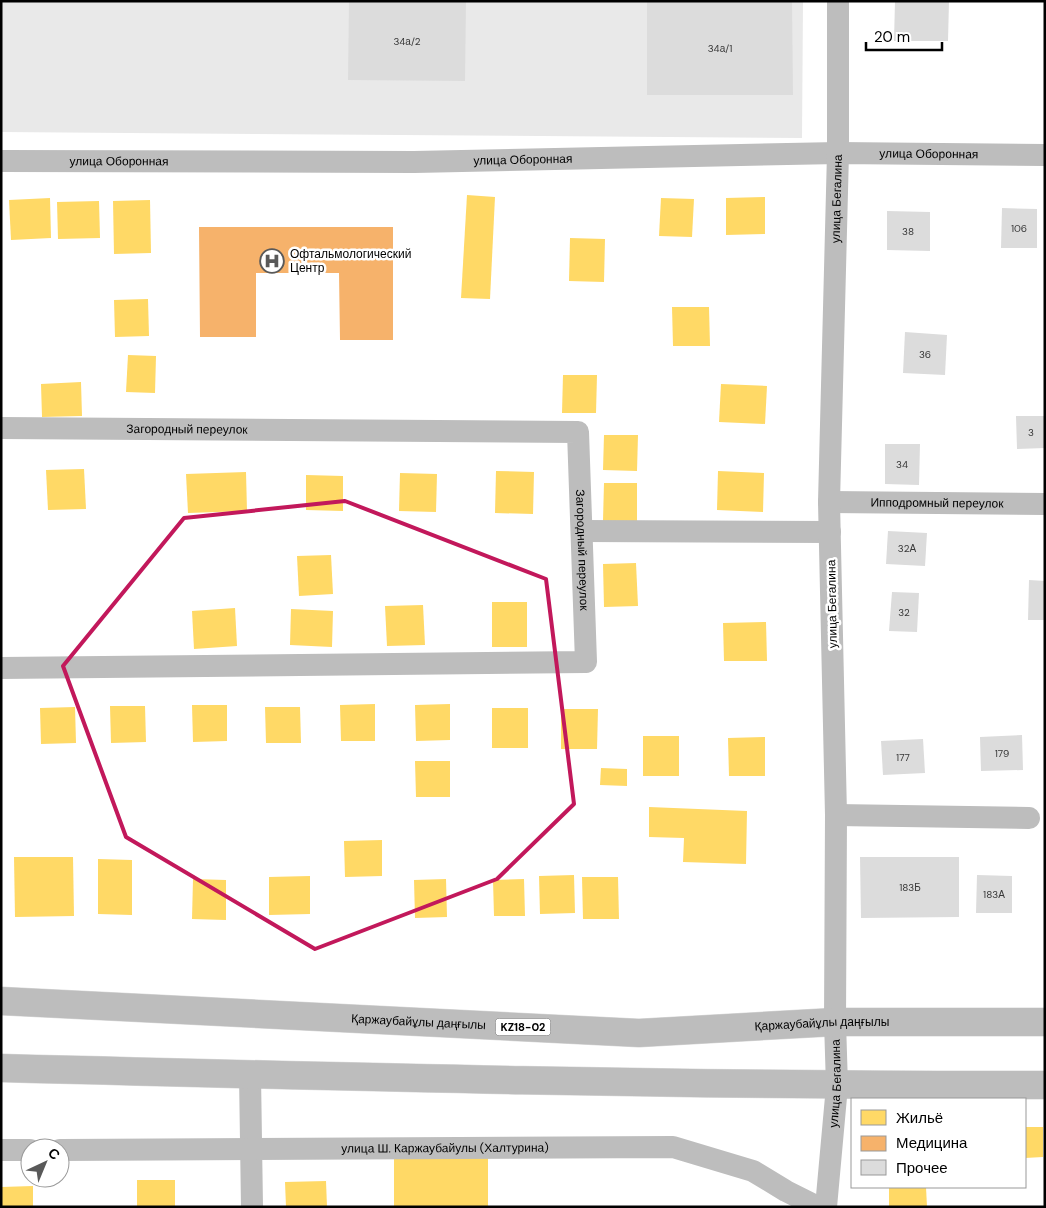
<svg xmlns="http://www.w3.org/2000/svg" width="1046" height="1208" font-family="'DM Sans',sans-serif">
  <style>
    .green { fill: #e9e9e9 }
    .homes { fill: #ffd966 }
    .health { fill: #f6b26b }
    .building { fill: #dcdcdc }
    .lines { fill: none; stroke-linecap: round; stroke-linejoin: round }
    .highway-casing { stroke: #dbdbdb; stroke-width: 29 }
    .street { stroke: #bdbdbd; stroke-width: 22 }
    .highway { stroke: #bdbdbd; stroke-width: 28 }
    .marked { fill: none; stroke: #c2185b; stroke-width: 4; stroke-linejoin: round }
    .labels { text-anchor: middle; stroke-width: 5; stroke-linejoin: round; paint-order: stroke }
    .number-label { font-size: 10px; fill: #373737 }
    .shield { fill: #fff; stroke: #4c4c4c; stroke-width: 1 }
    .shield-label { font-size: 11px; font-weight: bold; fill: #000 }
    .street-label { font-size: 12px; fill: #000; stroke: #fff }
    .poi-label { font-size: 12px; fill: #000; stroke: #fff; text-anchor: start }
  </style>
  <rect width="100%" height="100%" fill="#fff"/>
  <path class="green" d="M1,1H803L802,138L1,132Z"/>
  <g class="homes">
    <path d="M467,195L495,197L490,299L461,298Z"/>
    <path d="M765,197V234L726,235V198Z"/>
    <path d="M50,198L51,238L11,240L9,200Z"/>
    <path d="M661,198L694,199L692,237L659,236Z"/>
    <path d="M150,200L151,253L114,254L113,201Z"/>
    <path d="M99,201L100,238L58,239L57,202Z"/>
    <path d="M570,238L605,239L604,282L569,281Z"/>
    <path d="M148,299L149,336L115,337L114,300Z"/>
    <path d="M672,307H709L710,346H673Z"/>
    <path d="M128,355L156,356L155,393L126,392Z"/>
    <path d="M563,375H597L596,413H562Z"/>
    <path d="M81,382L82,416L42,417L41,384Z"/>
    <path d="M721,384L767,386L765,424L719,422Z"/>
    <path d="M604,435H638L637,471L603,470Z"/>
    <path d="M84,469L86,509L48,510L46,470Z"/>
    <path d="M496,471L534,472L533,514L495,513Z"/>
    <path d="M718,471L764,473L763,512L717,510Z"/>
    <path d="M246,472L247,511L188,513L186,474Z"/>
    <path d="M400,473L437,474L436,512L399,511Z"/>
    <path d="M306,475L343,476V511L306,510Z"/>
    <path d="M604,483H637V521H603Z"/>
    <path d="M331,555L333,594L299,596L297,556Z"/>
    <path d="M636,563L638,606L604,607L603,564Z"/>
    <rect x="492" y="602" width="35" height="45"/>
    <path d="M423,605L425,645L387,646L385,606Z"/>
    <path d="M235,608L237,646L194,649L192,611Z"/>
    <path d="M291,609L333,611L332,647L290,645Z"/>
    <path d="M766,622L767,661H724L723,623Z"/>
    <path d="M375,704V741H341L340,705Z"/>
    <path d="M450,704V740L416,741L415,705Z"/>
    <path d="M192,705H227V741L193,742Z"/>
    <path d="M110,706H145L146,742L111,743Z"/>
    <path d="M75,707L76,743L41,744L40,708Z"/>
    <path d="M265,707H300L301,743H266Z"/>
    <rect x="492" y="708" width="36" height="40"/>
    <path d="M561,709H598L597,749H561Z"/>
    <rect x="643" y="736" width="36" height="40"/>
    <path d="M765,737V776H729L728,738Z"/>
    <path d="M415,761H450V797H416Z"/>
    <path d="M601,768L627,769V786L600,785Z"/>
    <path d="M649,807L747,811L746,864L683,862L684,838L649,837Z"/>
    <path d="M382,840V876L345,877L344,841Z"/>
    <path d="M14,857H73L74,916L15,917Z"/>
    <path d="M98,859L132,860V915L98,914Z"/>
    <path d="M574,875L575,913L540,914L539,876Z"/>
    <path d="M310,876V914L269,915V877Z"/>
    <path d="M582,877H618L619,919H583Z"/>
    <path d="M193,879L226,880V920L192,919Z"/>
    <path d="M446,879L447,917L415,918L414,880Z"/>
    <path d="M524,879L525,916H494L493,880Z"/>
    <path d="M1025,1127H1043V1157L1025,1158Z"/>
    <rect x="394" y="1158" width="94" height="49"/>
    <rect x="137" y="1180" width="38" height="27"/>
    <path d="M326,1181L327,1207H286L285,1182Z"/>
    <path d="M33,1186V1207H1V1187Z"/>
    <path d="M889,1187H926L927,1207H889Z"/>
  </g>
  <path class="health" d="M199,227H393V340H340L339,273H256V337H200Z"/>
  <g class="building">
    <path d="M349,1H466L465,81L348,80Z"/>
    <path d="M647,1H792L793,95H647Z"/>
    <path d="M895,1H949L948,41H894Z"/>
    <path d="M1002,208L1037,209V248H1001Z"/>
    <path d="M887,211L930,212V251L887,250Z"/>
    <path d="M905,332L947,335L945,375L903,373Z"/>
    <path d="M1016,416H1045V448L1017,449Z"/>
    <path d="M885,444H920L919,485L885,484Z"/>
    <path d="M888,531L927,533L925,566L886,564Z"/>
    <path d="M1029,580L1045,581V620H1028Z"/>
    <path d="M892,592L919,593L917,632L889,631Z"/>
    <path d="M1022,735L1023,770L981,771L980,737Z"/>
    <path d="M923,739L925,773L883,775L881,741Z"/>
    <path d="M860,857H959V917L861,918Z"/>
    <path d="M977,875L1012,876V913H976Z"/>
  </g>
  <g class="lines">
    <g class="highway-casing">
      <g id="highway">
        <path id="s6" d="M1,1001L639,1033L835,1022H1045"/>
        <path d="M1,1068C349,1077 697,1086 1045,1085"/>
      </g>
    </g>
    <g class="street">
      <path id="s1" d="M1,161L414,162L838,153L1045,155"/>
      <path id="s2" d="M1,428L578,432L586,662L1,668"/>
      <path id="s3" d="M829,502L1045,504"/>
      <path d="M582,531L830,532"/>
      <path d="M836,815L1029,818"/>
      <path d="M250,1075L252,1207"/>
      <path d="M1,1150H30"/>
      <path id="s4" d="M60,1150L673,1147L753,1171L786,1191L818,1207"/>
      <path id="s5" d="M826,1207L837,1086L835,1022L836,815L829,502L838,153V1"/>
    </g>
    <use href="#highway" class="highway"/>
  </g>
  <path class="marked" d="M345,501L546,579L574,804L497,879L315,949L126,837L63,666L184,518Z"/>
  <defs>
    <g id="hospital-ring" transform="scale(1.25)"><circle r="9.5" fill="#fff" stroke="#595959" stroke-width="1.5"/><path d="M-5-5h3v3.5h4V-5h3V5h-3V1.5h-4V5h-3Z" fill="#595959"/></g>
  </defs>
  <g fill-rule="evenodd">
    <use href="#hospital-ring" x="272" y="261"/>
  </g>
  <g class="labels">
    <g class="number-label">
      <text x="407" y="45">34а/2</text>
      <text x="720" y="52">34а/1</text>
      <text x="1019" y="232">106</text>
      <text x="908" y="235">38</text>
      <text x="925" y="358">36</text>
      <text x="1031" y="436">3</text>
      <text x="902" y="468">34</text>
      <text x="907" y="552">32А</text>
      <text x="904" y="616">32</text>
      <text x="1002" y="757">179</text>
      <text x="903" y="761">177</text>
      <text x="910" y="891">183Б</text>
      <text x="994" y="898">183А</text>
    </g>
    <rect class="shield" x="495.5" y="1018.5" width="55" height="17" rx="4"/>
    <g class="shield-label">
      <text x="523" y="1031">KZ18-02</text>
    </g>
    <g class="street-label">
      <text dy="4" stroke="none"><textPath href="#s1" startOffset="928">улица Оборонная</textPath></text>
      <text dy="4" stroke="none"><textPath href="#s1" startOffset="522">улица Оборонная</textPath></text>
      <text dy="4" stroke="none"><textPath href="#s1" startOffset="118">улица Оборонная</textPath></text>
      <text dy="4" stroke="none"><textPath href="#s5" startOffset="1009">улица Бегалина</textPath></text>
      <text dy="4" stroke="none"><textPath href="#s2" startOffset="186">Загородный переулок</textPath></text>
      <text dy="4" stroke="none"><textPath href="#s3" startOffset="108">Ипподромный переулок</textPath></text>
      <text dy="4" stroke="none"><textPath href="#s2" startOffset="695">Загородный переулок</textPath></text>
      <text transform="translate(832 604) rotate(-91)" y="4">улица Бегалина</text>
      <text dy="4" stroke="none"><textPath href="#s6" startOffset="418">Қаржаубайұлы даңғылы</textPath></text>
      <text dy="4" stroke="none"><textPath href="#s6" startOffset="822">Қаржаубайұлы даңғылы</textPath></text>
      <text dy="4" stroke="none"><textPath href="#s5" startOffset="124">улица Бегалина</textPath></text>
      <text dy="4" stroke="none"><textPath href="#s4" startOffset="385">улица Ш. Каржаубайулы (Халтурина)</textPath></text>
    </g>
    <g class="poi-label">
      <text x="290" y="258">Офтальмологический<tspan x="290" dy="14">Центр</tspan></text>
    </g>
  </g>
  <rect width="1046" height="1208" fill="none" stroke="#000000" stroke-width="5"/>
  <rect x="851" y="1098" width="175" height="90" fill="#ffffff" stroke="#999999"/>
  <rect x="861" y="1110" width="25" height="15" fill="#ffd966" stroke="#999999"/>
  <text x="896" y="1123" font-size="15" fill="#000000">Жильё</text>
  <rect x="861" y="1136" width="25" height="15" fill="#f6b26b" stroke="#999999"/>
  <text x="896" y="1148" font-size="15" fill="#000000">Медицина</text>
  <rect x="861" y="1160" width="25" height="15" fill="#dcdcdc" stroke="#999999"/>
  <text x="896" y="1173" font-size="15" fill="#000000">Прочее</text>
  <g transform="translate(45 1163) rotate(44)"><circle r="24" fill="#ffffff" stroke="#999999"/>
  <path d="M0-4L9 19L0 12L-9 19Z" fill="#595959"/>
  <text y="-8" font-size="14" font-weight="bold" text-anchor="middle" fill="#000000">С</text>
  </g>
  <path d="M866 42v8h76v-8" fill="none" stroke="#000000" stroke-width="2.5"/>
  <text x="874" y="42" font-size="15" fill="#000000" stroke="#ffffff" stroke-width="4" paint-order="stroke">20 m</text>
</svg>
